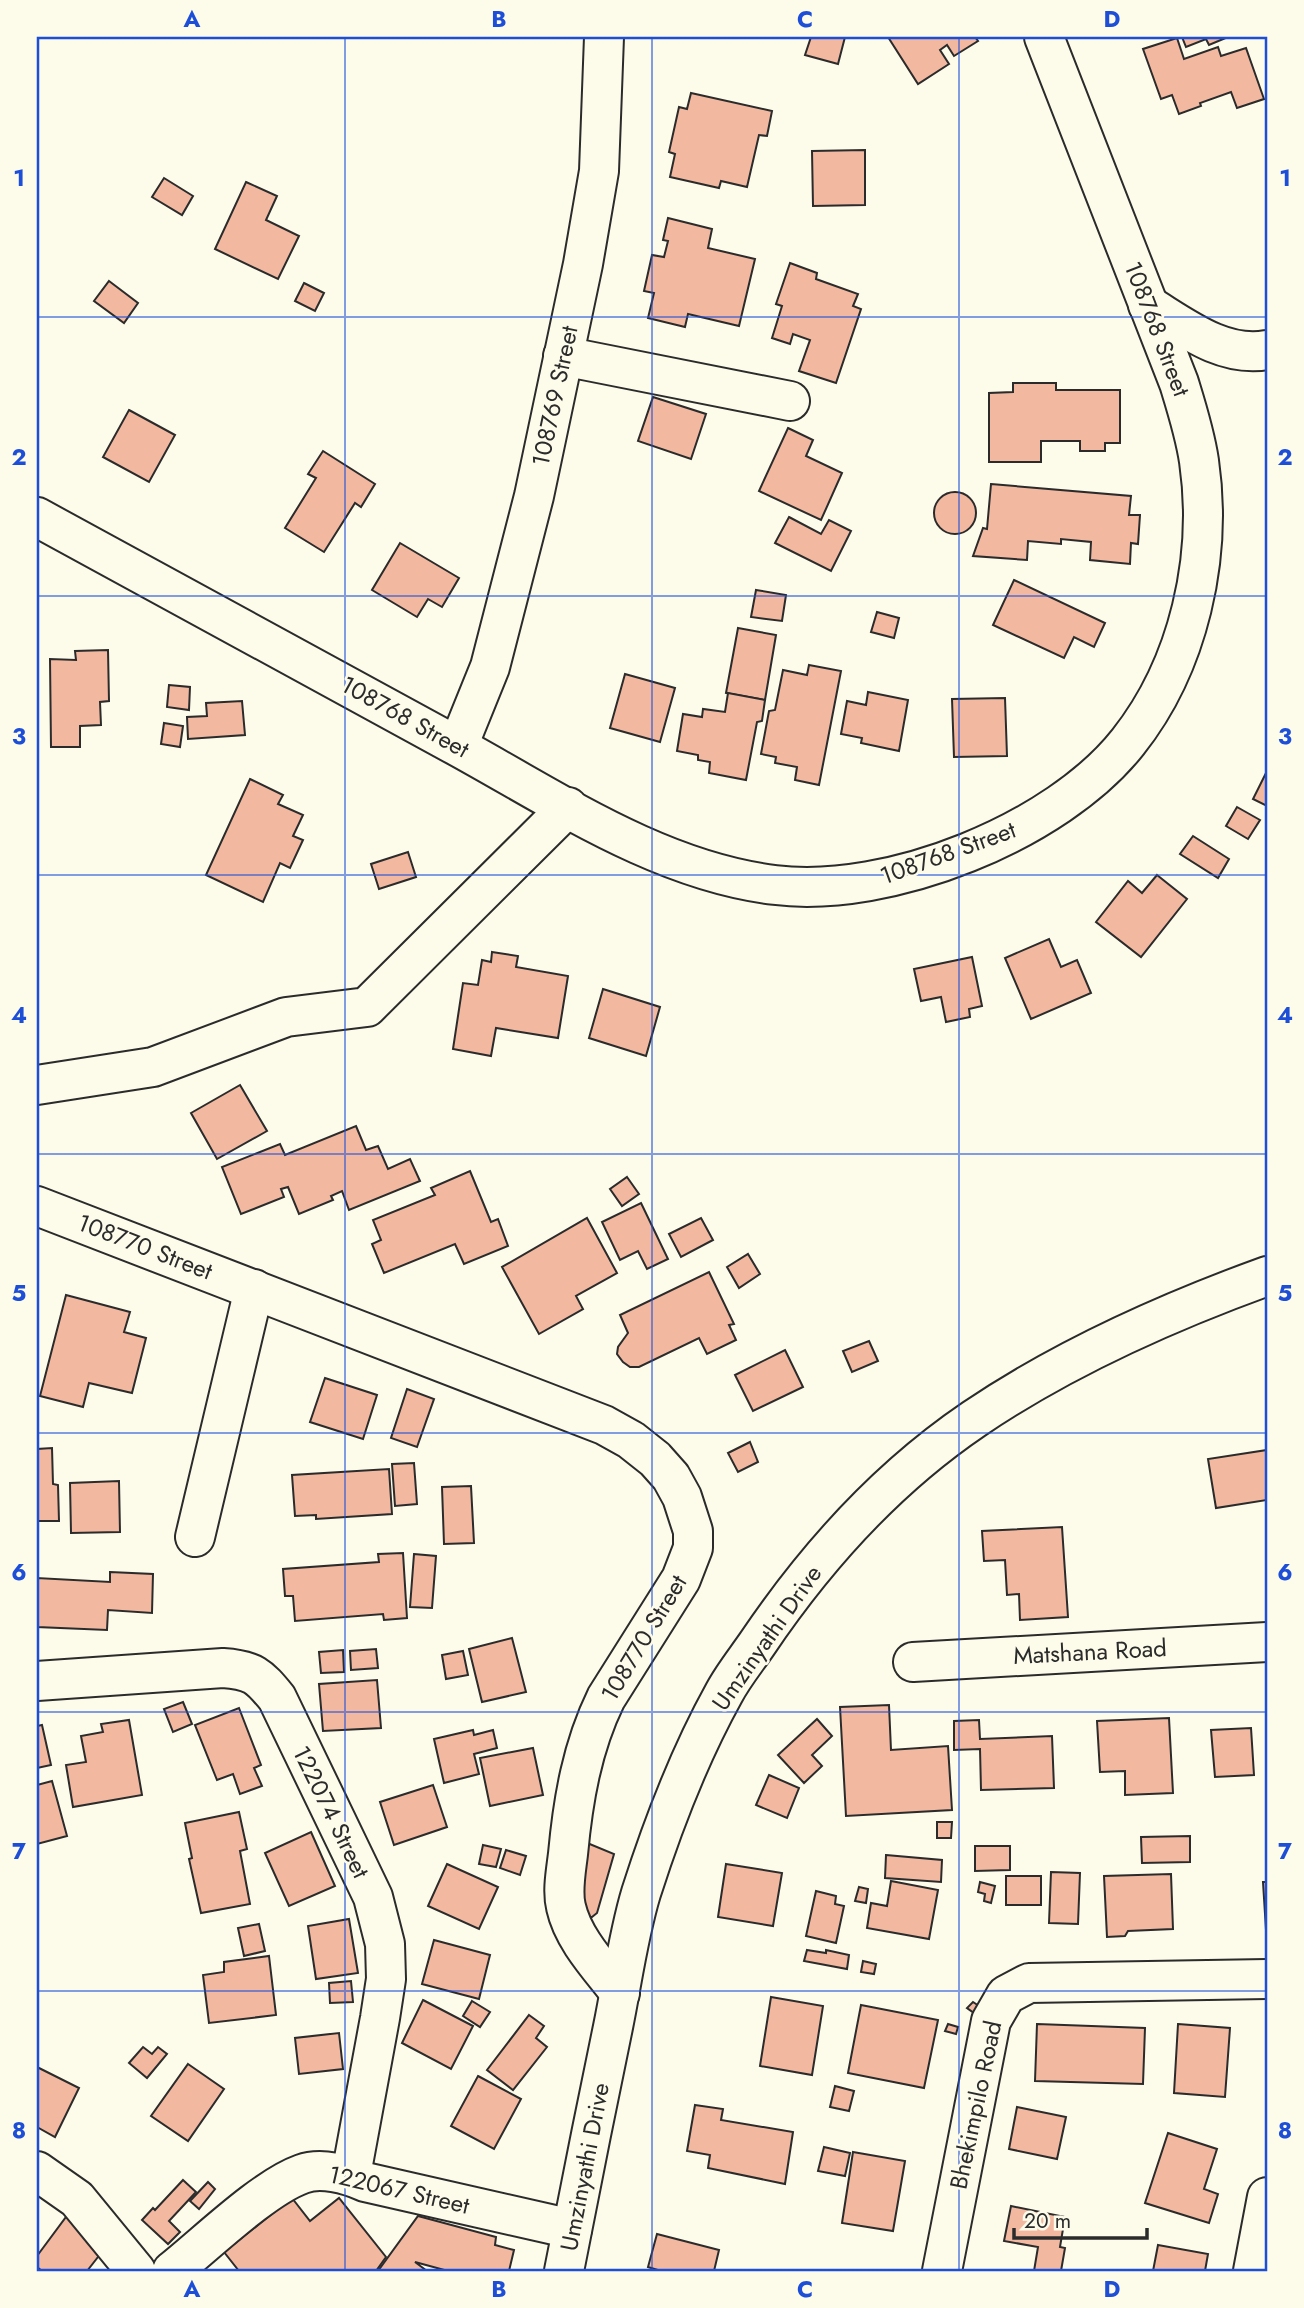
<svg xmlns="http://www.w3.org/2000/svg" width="1304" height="2308" font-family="Jost,sans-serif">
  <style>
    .building { fill: #f2b8a0; stroke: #2b2b2b; stroke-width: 2 }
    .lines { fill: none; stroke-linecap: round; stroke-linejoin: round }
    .minor-casing { stroke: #2b2b2b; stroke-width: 42 }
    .minor { stroke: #fdfbea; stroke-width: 38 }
    .grid { fill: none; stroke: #1d4ed8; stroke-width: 2; stroke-opacity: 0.55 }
    .labels { text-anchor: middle; stroke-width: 5; stroke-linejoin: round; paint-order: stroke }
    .street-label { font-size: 24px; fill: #2b2b2b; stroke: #fdfbea }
    .neatline { fill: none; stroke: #1d4ed8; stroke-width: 2.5 }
    .grid-label { font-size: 23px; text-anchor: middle; font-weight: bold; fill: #1d4ed8 }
  </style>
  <rect width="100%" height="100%" fill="#fdfbea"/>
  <g class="building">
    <path d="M811,37H845L838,64L805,55Z"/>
    <path d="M888,37H975L978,41L954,56L947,45L940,50L949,64L918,84Z"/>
    <path d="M1182,37H1228L1209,45L1206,39L1186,47Z"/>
    <path d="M1177,38L1184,59L1218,47L1221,56L1246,48L1264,99L1237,108L1231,92L1200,103L1201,106L1179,114L1172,95L1161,99L1143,49Z"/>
    <path d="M691,93L772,111L767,136L759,135L747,187L721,181L719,188L670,177L675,154L669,152L679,107L687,109Z"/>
    <path d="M865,150V205L813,206L812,151Z"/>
    <path d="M164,178L193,196L182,215L152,197Z"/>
    <path d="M246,182L277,196L266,220L299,236L278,279L215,249Z"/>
    <path d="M668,218L712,229L708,248L755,259L739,326L688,314L685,327L648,318L654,293L644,291L652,255L664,257L668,241L663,240Z"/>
    <path d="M790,263L817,273L816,279L858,294L853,306L861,309L836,383L799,371L810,340L793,334L790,344L772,338L782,306L776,304Z"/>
    <path d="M109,281L138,303L124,323L94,301Z"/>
    <path d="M304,283L324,293L315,311L295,301Z"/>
    <path d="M1013,383H1056V390H1120V443H1105V451H1080V441H1041V462H989V393L1013,392Z"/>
    <path d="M653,397L706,414L691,459L638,441Z"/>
    <path d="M129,410L175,435L149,482L103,457Z"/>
    <path d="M788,428L813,440L806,456L842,473L821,520L759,491Z"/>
    <path d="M323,451L375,484L361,507L355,503L324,552L285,528L316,478L308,474Z"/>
    <path d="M991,484L1131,496L1129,515H1140L1138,544L1131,543L1130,564L1090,560L1091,542L1061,539V544L1028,541L1027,560L973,556L983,528L987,529Z"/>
    <circle cx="955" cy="513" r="21"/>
    <path d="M789,517L821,534L829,520L851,531L831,571L775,543Z"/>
    <path d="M400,543L459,578L442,607L428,599L417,617L372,590Z"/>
    <path d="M1014,580L1105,623L1094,647L1074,637L1064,658L993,625Z"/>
    <path d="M756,590L786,595L782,621L751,617Z"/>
    <path d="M877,612L899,618L894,638L871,632Z"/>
    <path d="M738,628L776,635L765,700L726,693Z"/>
    <path d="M108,650L109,701L100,702L101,725L80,726V747H51L50,659L76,660L75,651Z"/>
    <path d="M809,665L841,671L819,785L795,780L797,767L775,763L776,757L761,754L769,711L775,710L783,670L807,675Z"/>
    <path d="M625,674L675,688L660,742L610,728Z"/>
    <path d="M169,685L190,687L189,710L167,707Z"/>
    <path d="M868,692L908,700L899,751L861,743L862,738L841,734L847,701L866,705Z"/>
    <path d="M728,693L765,700L762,721L757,722L746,780L709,773L710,762L698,760V755L677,751L683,714L702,717L703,709L725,712Z"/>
    <path d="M1005,698L1007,756L954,757L952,699Z"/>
    <path d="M242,701L245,735L188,739L187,717L207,716L206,703Z"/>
    <path d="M164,723L183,726L180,747L161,744Z"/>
    <path d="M1267,771V806L1253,799Z"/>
    <path d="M250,779L283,795L278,804L303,815L293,836L303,840L290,868L280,863L263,902L206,875Z"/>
    <path d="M1237,807L1260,820L1248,839L1226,826Z"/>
    <path d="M1193,836L1229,859L1218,878L1180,854Z"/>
    <path d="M408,852L416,877L379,889L371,864Z"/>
    <path d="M1157,875L1187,899L1141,957L1096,922L1128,881L1142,893Z"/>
    <path d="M1049,939L1061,967L1077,960L1091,993L1031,1019L1005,958Z"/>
    <path d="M492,952L518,956L516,967L568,976L558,1038L496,1028L491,1056L453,1049L463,983L478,985L482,960L491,962Z"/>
    <path d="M972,957L982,1006L969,1009L970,1017L946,1022L941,997L921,1001L914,969Z"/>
    <path d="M603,989L660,1007L646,1056L589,1038Z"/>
    <path d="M240,1085L267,1131L217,1159L191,1113Z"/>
    <path d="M356,1126L366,1150L378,1146L388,1169L410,1159L420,1181L349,1210L342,1191L331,1196L333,1200L299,1214L288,1187L281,1189L284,1197L241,1214L222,1167L280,1144L285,1155Z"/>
    <path d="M470,1171L491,1222L498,1219L508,1246L464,1264L455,1244L384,1273L372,1244L381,1240L373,1220L435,1195L431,1188Z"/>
    <path d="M627,1177L639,1194L622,1206L610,1189Z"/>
    <path d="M641,1203L668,1259L647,1269L638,1251L620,1260L602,1222Z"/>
    <path d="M587,1218L617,1273L576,1296L583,1309L539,1334L502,1267Z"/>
    <path d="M701,1218L713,1240L681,1257L669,1234Z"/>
    <path d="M748,1254L760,1274L739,1288L727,1267Z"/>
    <path d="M709,1272L734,1324L729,1325L736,1340L707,1354L699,1338L639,1367H630L623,1362L617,1354L618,1347L628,1333L620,1315Z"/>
    <path d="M66,1295L130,1312L124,1332L146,1338L132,1393L89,1383L83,1407L40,1396Z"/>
    <path d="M869,1341L878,1361L852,1372L843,1351Z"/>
    <path d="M785,1350L803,1387L753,1411L735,1375Z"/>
    <path d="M325,1378L377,1395L363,1439L310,1422Z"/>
    <path d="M407,1389L434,1399L417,1447L391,1438Z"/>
    <path d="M750,1442L758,1462L738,1472L728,1453Z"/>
    <path d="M52,1448L53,1484L58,1485L59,1521H37V1449Z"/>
    <path d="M1267,1450V1500L1216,1508L1208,1459Z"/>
    <path d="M414,1463L417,1504L395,1506L392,1464Z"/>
    <path d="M389,1469L392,1514L316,1519V1515L295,1516L292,1475Z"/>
    <path d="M119,1481L120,1532L71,1533L70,1483Z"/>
    <path d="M471,1486L474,1543L444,1544L442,1487Z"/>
    <path d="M1062,1527L1068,1617L1020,1620L1019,1594L1007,1595L1005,1560L984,1561L982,1531Z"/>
    <path d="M403,1553L407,1618L384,1620L383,1614L295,1621L293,1596H285L283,1569L379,1562L378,1554Z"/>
    <path d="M414,1554L436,1556L432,1608L410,1607Z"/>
    <path d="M110,1572L153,1574L152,1613L108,1610L107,1630L37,1627V1578L110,1582Z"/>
    <path d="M512,1638L526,1692L482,1702L469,1649Z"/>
    <path d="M376,1649L378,1668L351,1670L350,1651Z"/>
    <path d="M343,1650L344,1672L321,1673L319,1652Z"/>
    <path d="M463,1651L468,1675L446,1679L442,1655Z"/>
    <path d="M377,1680L381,1728L323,1731L319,1684Z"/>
    <path d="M183,1702L192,1724L173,1732L164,1709Z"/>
    <path d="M889,1705L891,1750L948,1746L952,1810L846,1816L840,1707Z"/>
    <path d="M239,1708L261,1765L254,1768L262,1786L240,1794L233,1774L217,1780L195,1725Z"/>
    <path d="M1169,1718L1173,1793L1125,1795V1771L1100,1772L1097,1721Z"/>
    <path d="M817,1719L832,1736L812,1755L822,1766L804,1783L778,1755Z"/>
    <path d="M129,1720L142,1795L73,1807L66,1765L86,1762L81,1736L103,1732L101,1724Z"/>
    <path d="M979,1720L980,1739L1052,1736L1054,1788L981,1790L980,1749L954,1750V1721Z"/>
    <path d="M42,1725L51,1765L37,1768V1726Z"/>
    <path d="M1251,1728L1254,1775L1215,1777L1211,1730Z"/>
    <path d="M473,1730L474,1735L493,1730L497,1748L474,1754L479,1774L444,1783L434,1739Z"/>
    <path d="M533,1748L543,1795L490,1806L480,1758Z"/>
    <path d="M769,1775L799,1788L787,1818L756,1805Z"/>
    <path d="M52,1781L67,1836L37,1844V1785Z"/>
    <path d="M433,1785L447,1827L394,1845L380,1802Z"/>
    <path d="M239,1812L247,1849L240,1851L250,1904L201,1913L189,1859L192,1858L185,1823Z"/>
    <path d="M937,1822H952L951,1838H937Z"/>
    <path d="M311,1832L335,1886L289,1906L265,1853Z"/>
    <path d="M1190,1836V1862L1142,1863L1141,1837Z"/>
    <path d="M580,1840L614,1854L597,1913L592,1917H587L578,1872Z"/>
    <path d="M483,1845L501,1849L496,1867L479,1864Z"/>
    <path d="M975,1846H1010V1870L975,1871Z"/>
    <path d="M506,1850L526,1856L520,1875L500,1868Z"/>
    <path d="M886,1855L942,1860L941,1882L885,1878Z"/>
    <path d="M447,1864L498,1887L479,1929L428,1906Z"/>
    <path d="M726,1864L782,1873L773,1926L718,1917Z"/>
    <path d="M1051,1872L1080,1873L1078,1924L1049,1923Z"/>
    <path d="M1171,1874L1173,1929L1128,1931L1125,1936L1107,1937L1104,1876Z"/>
    <rect x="1006" y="1876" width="35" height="29"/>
    <path d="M891,1881L938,1890L929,1939L867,1928L871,1903L887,1906Z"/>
    <path d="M980,1882L995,1886L991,1903L984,1901L985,1894L978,1892Z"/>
    <path d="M1263,1882H1267V1930H1266Z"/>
    <path d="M859,1887L868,1889L866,1903L855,1901Z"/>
    <path d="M816,1891L836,1896L835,1904L844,1906L836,1943L806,1936Z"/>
    <path d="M349,1919L358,1973L316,1979L308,1926Z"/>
    <path d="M259,1924L265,1951L244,1956L238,1928Z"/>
    <path d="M434,1940L490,1955L479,1999L422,1984Z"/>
    <path d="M807,1950L826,1953V1950L849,1955L847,1969L804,1961Z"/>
    <path d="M269,1956L276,2015L209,2023L203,1975L224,1972V1962Z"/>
    <path d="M863,1961L876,1964L874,1974L861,1972Z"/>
    <path d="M351,1981L353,2002L330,2003L329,1983Z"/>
    <path d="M771,1997L823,2006L812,2075L760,2066Z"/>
    <path d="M423,2000L473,2026L451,2069L402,2043Z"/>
    <path d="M472,2001L490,2012L480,2027L463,2016Z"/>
    <path d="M973,2002L979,2006L974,2013L967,2008Z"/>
    <path d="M861,2005L938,2020L924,2088L848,2073Z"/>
    <path d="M529,2015L544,2026L536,2038L547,2047L513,2090L487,2070Z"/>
    <path d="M948,2024L958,2027L956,2034L945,2031Z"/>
    <path d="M1037,2024L1145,2028L1143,2084L1035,2081Z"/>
    <path d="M1178,2024L1230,2028L1225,2097L1174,2093Z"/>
    <path d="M339,2033L343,2069L299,2074L295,2038Z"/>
    <path d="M143,2047L152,2054L158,2047L167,2054L147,2078L129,2063Z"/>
    <path d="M188,2064L224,2089L188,2141L151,2116Z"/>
    <path d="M37,2067L79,2088L55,2137L37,2127Z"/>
    <path d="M478,2076L521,2099L494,2149L451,2126Z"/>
    <path d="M835,2086L854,2091L849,2111L830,2107Z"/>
    <path d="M695,2105L723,2109L721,2120L793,2132L785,2184L708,2168L710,2155L687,2151Z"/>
    <path d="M1017,2107L1066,2117L1057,2159L1009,2149Z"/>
    <path d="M1168,2133L1217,2149L1204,2189L1218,2194L1209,2223L1145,2203Z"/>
    <path d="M824,2147L850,2153L845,2176L818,2171Z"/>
    <path d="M853,2152L905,2161L893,2231L842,2223Z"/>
    <path d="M183,2180L196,2192L169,2221L180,2232L168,2244L142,2220L153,2208L155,2210Z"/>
    <path d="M208,2182L215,2189L199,2209L190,2201Z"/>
    <path d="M292,2198L310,2221L339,2198L386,2257L376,2271H239L224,2252Z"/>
    <path d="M1011,2206L1065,2217L1060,2247L1065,2248L1061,2271H1034L1038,2247L1004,2241Z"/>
    <path d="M418,2216L496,2237L495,2245L514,2250L509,2271H448L415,2262L427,2271H378Z"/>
    <path d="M66,2217L105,2248L87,2271H42L37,2267V2256Z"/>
    <path d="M657,2234L719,2250L714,2271H661L648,2267Z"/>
    <path d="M1158,2245L1208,2254L1205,2271H1153Z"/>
  </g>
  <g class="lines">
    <g class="minor-casing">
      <g id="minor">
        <path d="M1148,305C1184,327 1223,358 1267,350"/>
        <path d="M563,356L790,401"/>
        <path d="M37,517C176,593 315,668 453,744C554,799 658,871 775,885C889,899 1057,832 1128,742C1189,665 1213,557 1199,461C1195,434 1187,409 1179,383L1044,37"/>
        <path d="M458,746L490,667L534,496L583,264L599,171L604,37"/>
        <path d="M37,1085L153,1067L286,1017L367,1007L568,807"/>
        <path d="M37,1206L604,1425L631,1440L655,1459L671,1477L682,1497L693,1531V1548L681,1579L606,1698C582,1747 573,1800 568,1854C566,1871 562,1891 566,1907C573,1939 600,1967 620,1993"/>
        <path d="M195,1537L254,1289"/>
        <path d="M913,1662L1267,1642"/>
        <path d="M37,1681L223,1668C253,1670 259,1676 277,1698L373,1897L385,1944L386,1979L380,2018L351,2175"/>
        <path d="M37,2171L77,2199L136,2271"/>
        <path d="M172,2271C206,2244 263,2188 302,2174C321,2167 347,2174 365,2182L572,2229"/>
        <path d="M564,2271C580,2190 596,2108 613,2027C622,1983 628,1936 641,1893C663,1824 689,1756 724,1693C733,1676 746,1660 757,1644C815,1558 887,1478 974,1419C1064,1358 1165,1313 1267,1276"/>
        <path d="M942,2271L991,2021L1006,1995L1029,1983L1267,1979"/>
        <path d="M1253,2271L1267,2197"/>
      </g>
    </g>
    <use href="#minor" class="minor"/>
  </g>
  <path class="grid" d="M345,37V2271M652,37V2271M959,37V2271M37,317H1267M37,596H1267M37,875H1267M37,1154H1267M37,1433H1267M37,1712H1267M37,1991H1267"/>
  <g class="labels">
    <g class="street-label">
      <text transform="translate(1157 329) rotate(69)" y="8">108768 Street</text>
      <text transform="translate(555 396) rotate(-78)" y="8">108769 Street</text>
      <text transform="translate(405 717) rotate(29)" y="8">108768 Street</text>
      <text transform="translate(948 853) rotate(-20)" y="8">108768 Street</text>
      <text transform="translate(145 1247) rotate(21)" y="8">108770 Street</text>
      <text transform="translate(644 1638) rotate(-59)" y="8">108770 Street</text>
      <text transform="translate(767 1638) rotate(-55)" y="8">Umzinyathi Drive</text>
      <text transform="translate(1090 1652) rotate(-3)" y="8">Matshana Road</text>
      <text transform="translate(331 1812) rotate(64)" y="8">122074 Street</text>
      <text transform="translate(976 2105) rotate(-78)" y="8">Bhekimpilo Road</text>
      <text transform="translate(585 2167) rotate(-79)" y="8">Umzinyathi Drive</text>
      <text transform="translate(399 2190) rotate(13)" y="8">122067 Street</text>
    </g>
  </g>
  <rect width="1304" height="2308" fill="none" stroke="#fdfbea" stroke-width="77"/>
  <path d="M1014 2228v10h133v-10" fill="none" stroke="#2b2b2b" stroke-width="3.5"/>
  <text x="1024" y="2228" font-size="21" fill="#2b2b2b" stroke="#fdfbea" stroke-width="5" paint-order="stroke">20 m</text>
  <rect x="38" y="38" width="1228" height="2232" class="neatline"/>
  <g class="grid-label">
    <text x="192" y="27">A</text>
    <text x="499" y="27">B</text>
    <text x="805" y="27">C</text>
    <text x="1112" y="27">D</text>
    <text x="19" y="186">1</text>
    <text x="1285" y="186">1</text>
    <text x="19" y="465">2</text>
    <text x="1285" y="465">2</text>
    <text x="19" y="744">3</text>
    <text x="1285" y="744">3</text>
    <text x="19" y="1023">4</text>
    <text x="1285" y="1023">4</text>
    <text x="19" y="1301">5</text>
    <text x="1285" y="1301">5</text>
    <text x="19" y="1580">6</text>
    <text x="1285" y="1580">6</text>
    <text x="19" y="1859">7</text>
    <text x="1285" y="1859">7</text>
    <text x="19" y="2138">8</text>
    <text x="1285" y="2138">8</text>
    <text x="192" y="2297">A</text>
    <text x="499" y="2297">B</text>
    <text x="805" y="2297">C</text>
    <text x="1112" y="2297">D</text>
  </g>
</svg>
